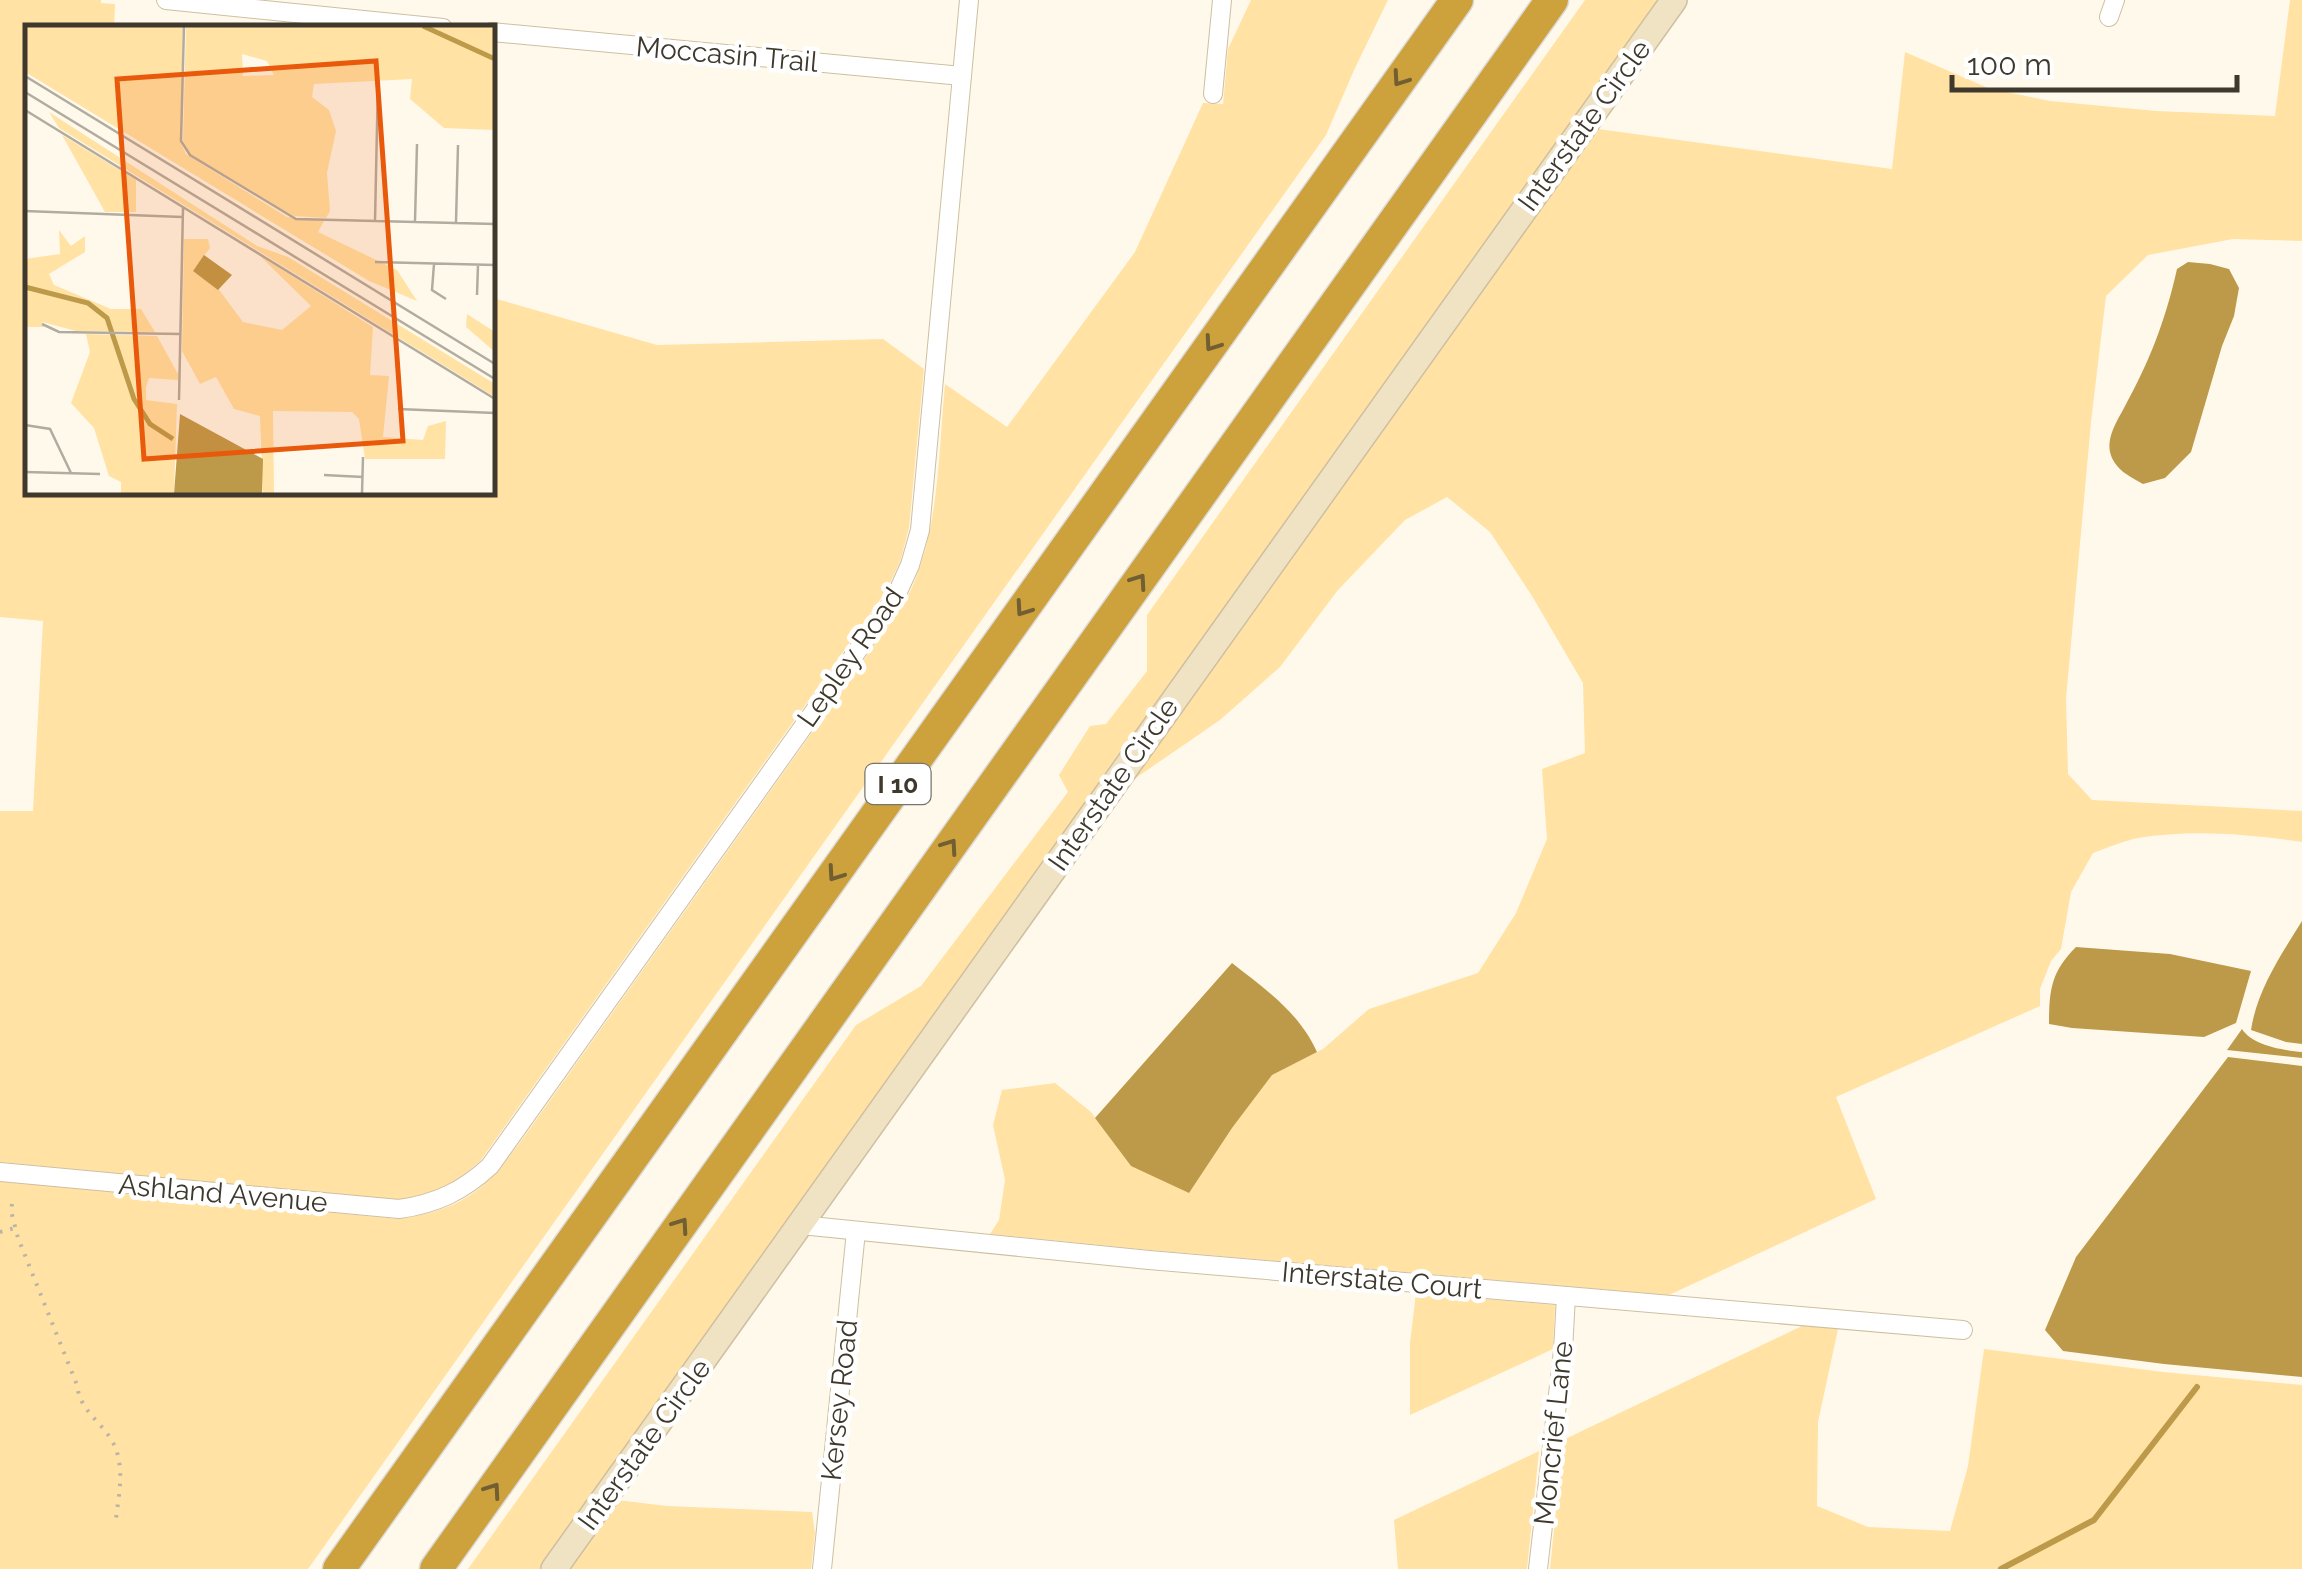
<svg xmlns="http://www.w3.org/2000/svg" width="2302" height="1569" font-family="Raleway,sans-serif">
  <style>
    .green { fill: #ffe2a4 }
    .water { fill: #bd9a4a }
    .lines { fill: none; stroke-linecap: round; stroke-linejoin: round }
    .stream { stroke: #bd9a4a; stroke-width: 6 }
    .street-casing { stroke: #cebfa0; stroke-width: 20 }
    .secondary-casing { stroke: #cebfa0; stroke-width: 28 }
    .highway-casing { stroke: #dcdbd9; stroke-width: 35 }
    .path { stroke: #bab4a7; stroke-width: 4; stroke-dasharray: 2.5 8; stroke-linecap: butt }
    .street { stroke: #fff; stroke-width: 18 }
    .secondary { stroke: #f0e3c4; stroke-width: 25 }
    .highway { stroke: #cda23c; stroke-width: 32 }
    .oneway { stroke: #715e32 }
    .labels { text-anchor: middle; stroke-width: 9; stroke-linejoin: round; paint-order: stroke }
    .shield { fill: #fff; stroke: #79746c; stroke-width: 2.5 }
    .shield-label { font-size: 25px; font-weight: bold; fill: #3f392d }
    .street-label { font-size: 28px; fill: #3f392d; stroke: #fff }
    .inset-river { fill: none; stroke: #bd9a4a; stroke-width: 5 }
    .inset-road { fill: none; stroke: #b2aca0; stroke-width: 2.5 }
    .view { fill: #e8590c; fill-opacity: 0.15; stroke: #e8590c; stroke-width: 5 }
    .inset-edge { fill: none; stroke: #3f392d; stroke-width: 5 }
  </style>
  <rect width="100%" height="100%" fill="#fff9ec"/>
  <g class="green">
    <path d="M0,0H101V3L115,4L114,27L28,28V492H492L493,298L657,345L883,339L924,369L909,528L900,562L885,593L481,1160C457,1183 432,1195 399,1200L0,1162V811H33L43,621L0,617Z"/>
    <path d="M1251,0H1388L1355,68L1326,135L308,1569H0V1181L398,1219C470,1209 490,1184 531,1127L905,602C940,535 938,457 945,384L1007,427L1135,252L1203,103L1223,104L1228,49Z"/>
    <path d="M1585,0H1661L795,1215H791L790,1222L541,1569H468L856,1025L921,986L1068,792L1059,775L1090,726L1106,724L1147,671V615Z"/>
    <path d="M1687,0L1598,129L1892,169L1905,52L1988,88L2050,101L2156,111L2275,116L2290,0H2302V241L2233,239L2148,255L2106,296L2091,422L2066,699L2068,774L2092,800L2302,811V842C2248,834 2192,829 2138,838C2123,841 2107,848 2093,853L2071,892L2061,949L2051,961L2040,989V1006L1836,1097L1876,1199L1669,1295L1150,1250L990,1234L999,1220L1005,1180L993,1125L1002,1090L1055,1083L1091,1112L1131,1166L1232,1128L1272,1074L1323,1049L1369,1009L1478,973L1516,913L1547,839L1542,769L1585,753L1583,683L1532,596L1490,532L1447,497L1405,520L1338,590L1280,667L1220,720L1127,784Z"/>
    <path d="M1416,1293L1555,1305L1553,1349L1410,1415V1343Z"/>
    <path d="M1802,1326L1838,1329L1818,1422L1817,1506L1868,1527L1950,1531L1968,1466L1984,1349L2163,1372L2302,1385V1569H1550L1563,1440Z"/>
    <path d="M1539,1451L1527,1569H1398L1394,1520Z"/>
    <path d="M617,1500L667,1506L812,1512L815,1533L811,1569H567Z"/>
  </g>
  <g class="water">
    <path d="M2188,262L2210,264L2229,269L2239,288L2234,316L2222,346L2191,452L2165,478L2143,484C2129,476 2114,469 2110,452C2107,436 2117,421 2124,408C2150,360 2165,322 2177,269Z"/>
    <path d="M2302,921V1044L2286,1042L2251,1030C2257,990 2281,955 2302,921Z"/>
    <path d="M2076,947L2170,954L2251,971L2236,1023L2204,1037L2072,1028L2049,1024C2049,990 2051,972 2076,947Z"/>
    <path d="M1232,963C1265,989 1299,1012 1317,1052L1272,1075L1232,1128L1189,1193L1131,1166L1095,1118Z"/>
    <path d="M2242,1029C2253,1046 2283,1050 2302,1052V1058L2227,1050Z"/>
    <path d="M2228,1057L2302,1066V1377L2164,1364L2063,1351L2045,1330L2076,1257Z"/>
  </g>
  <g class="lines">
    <path class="stream" d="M2001,1569L2094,1520L2197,1387"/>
    <g class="street-casing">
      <g id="street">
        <path d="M166,0L443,28"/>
        <path d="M2109,17L2115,0"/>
        <path d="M492,32L962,76"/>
        <path d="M1213,94L1222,0"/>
        <path d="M0,1172L399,1209C436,1204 463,1191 490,1166L895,598L910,565L920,530L969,0"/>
        <path d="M801,1225L1149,1260L1963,1330"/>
        <path d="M822,1569L856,1231"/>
        <path d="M1538,1569L1563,1351L1566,1296"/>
      </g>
    </g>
    <g class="secondary-casing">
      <path id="secondary" d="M554,1569L1674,0"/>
    </g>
    <g class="highway-casing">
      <g id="highway">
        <path d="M339,1569L1457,0"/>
        <path d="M436,1569L1552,0"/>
      </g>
    </g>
    <g class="path">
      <path d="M12,1204L11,1211L18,1238L77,1385C80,1410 98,1419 111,1439C126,1464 119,1492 116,1519"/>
      <path d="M0,1232L15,1228"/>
    </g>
    <use href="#street" class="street"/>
    <use href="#secondary" class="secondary"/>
    <use href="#highway" class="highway"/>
  </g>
  <defs><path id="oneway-chevron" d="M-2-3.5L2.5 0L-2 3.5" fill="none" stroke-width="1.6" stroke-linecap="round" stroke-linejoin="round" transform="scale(2.5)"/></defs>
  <g class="oneway">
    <use href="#oneway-chevron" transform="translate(1400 79) rotate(125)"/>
    <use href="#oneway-chevron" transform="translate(1212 344) rotate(125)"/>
    <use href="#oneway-chevron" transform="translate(1139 581) rotate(-55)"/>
    <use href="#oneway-chevron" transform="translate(1023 609) rotate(125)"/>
    <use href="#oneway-chevron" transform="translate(950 846) rotate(-55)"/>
    <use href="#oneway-chevron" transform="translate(835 874) rotate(125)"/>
    <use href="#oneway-chevron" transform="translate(681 1225) rotate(-55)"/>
    <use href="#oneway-chevron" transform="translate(493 1490) rotate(-55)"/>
  </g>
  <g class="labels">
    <rect class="shield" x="865.5" y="764" width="65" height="40" rx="8"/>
    <g class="shield-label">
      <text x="898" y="793">I 10</text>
    </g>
    <g class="street-label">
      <text transform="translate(727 54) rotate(5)" y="10">Moccasin Trail</text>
      <text transform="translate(1584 125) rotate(-54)" y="10">Interstate Circle</text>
      <text transform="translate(850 657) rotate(-55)" y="10">Lepley Road</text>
      <text transform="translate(1113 784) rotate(-55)" y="10">Interstate Circle</text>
      <text transform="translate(223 1193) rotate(5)" y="10">Ashland Avenue</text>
      <text transform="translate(1382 1280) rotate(5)" y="10">Interstate Court</text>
      <text transform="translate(839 1400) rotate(-84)" y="10">Kersey Road</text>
      <text transform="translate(1553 1433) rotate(-84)" y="10">Moncrief Lane</text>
      <text transform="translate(644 1444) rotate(-54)" y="10">Interstate Circle</text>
    </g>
  </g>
  <g transform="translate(25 25)">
    <rect width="470" height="470" fill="#fff9ec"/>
    <path d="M0,1H158L155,116L161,129L262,192L299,196L293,207L372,245L392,276L344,256L0,47ZM161,1H470V105L419,103L385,74L387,54L289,59L287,72L304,85L311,106L302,148L305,186L301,193L269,191L165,129L158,116ZM217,29L242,36L249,50L218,51ZM24,87L232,221L263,232L470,359V372L34,103ZM37,110L111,155V187H80ZM34,205L46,221L60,211V227L24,249L29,260L86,284H116L130,307L51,306L17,297L20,302H0V234L35,229ZM159,214H183L185,223L168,246L189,258L218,297L257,305L286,281L235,231L348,302L345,350L364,351L358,412L398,415L403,401L421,396L420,434H340L334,394L327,387L248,386L249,469H238L235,391L209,384L191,352L175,359L157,326ZM442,289L470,307V327L441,302ZM61,309L132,311L153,349V355L124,353L121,362V375L152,379L149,469H96V457L84,451L69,403L46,378L65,327Z" fill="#ffe2a4" fill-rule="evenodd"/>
    <path d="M179,230L207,250L193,265L168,246ZM155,389L238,434L237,469H149Z" fill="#bd9a4a"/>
    <path class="inset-river" d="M398,1L470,34M0,262L63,278L82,293L109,374L125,399L148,414"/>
    <path class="inset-road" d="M159,1L156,116L165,130L271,194L470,199M0,51L470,339M0,67L470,354M0,85L470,374M0,186L157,192M350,196L353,55M390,196L392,119M431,197L433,120M350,237L470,240M409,239L407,265L421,274M452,270L453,240M17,299L34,307L155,309M154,375L158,183M373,384L470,388M0,400L25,404L46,448M0,447L75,449M299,450L338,452M337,469L338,432"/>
    <path class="view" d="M351,36L378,416L119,434L92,54Z"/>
    <rect width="470" height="470" class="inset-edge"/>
  </g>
  <path d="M1952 75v15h285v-15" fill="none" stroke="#3f392d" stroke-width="5"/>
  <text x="1967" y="75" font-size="30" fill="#3f392d" stroke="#ffffff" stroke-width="8" paint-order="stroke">100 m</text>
</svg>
